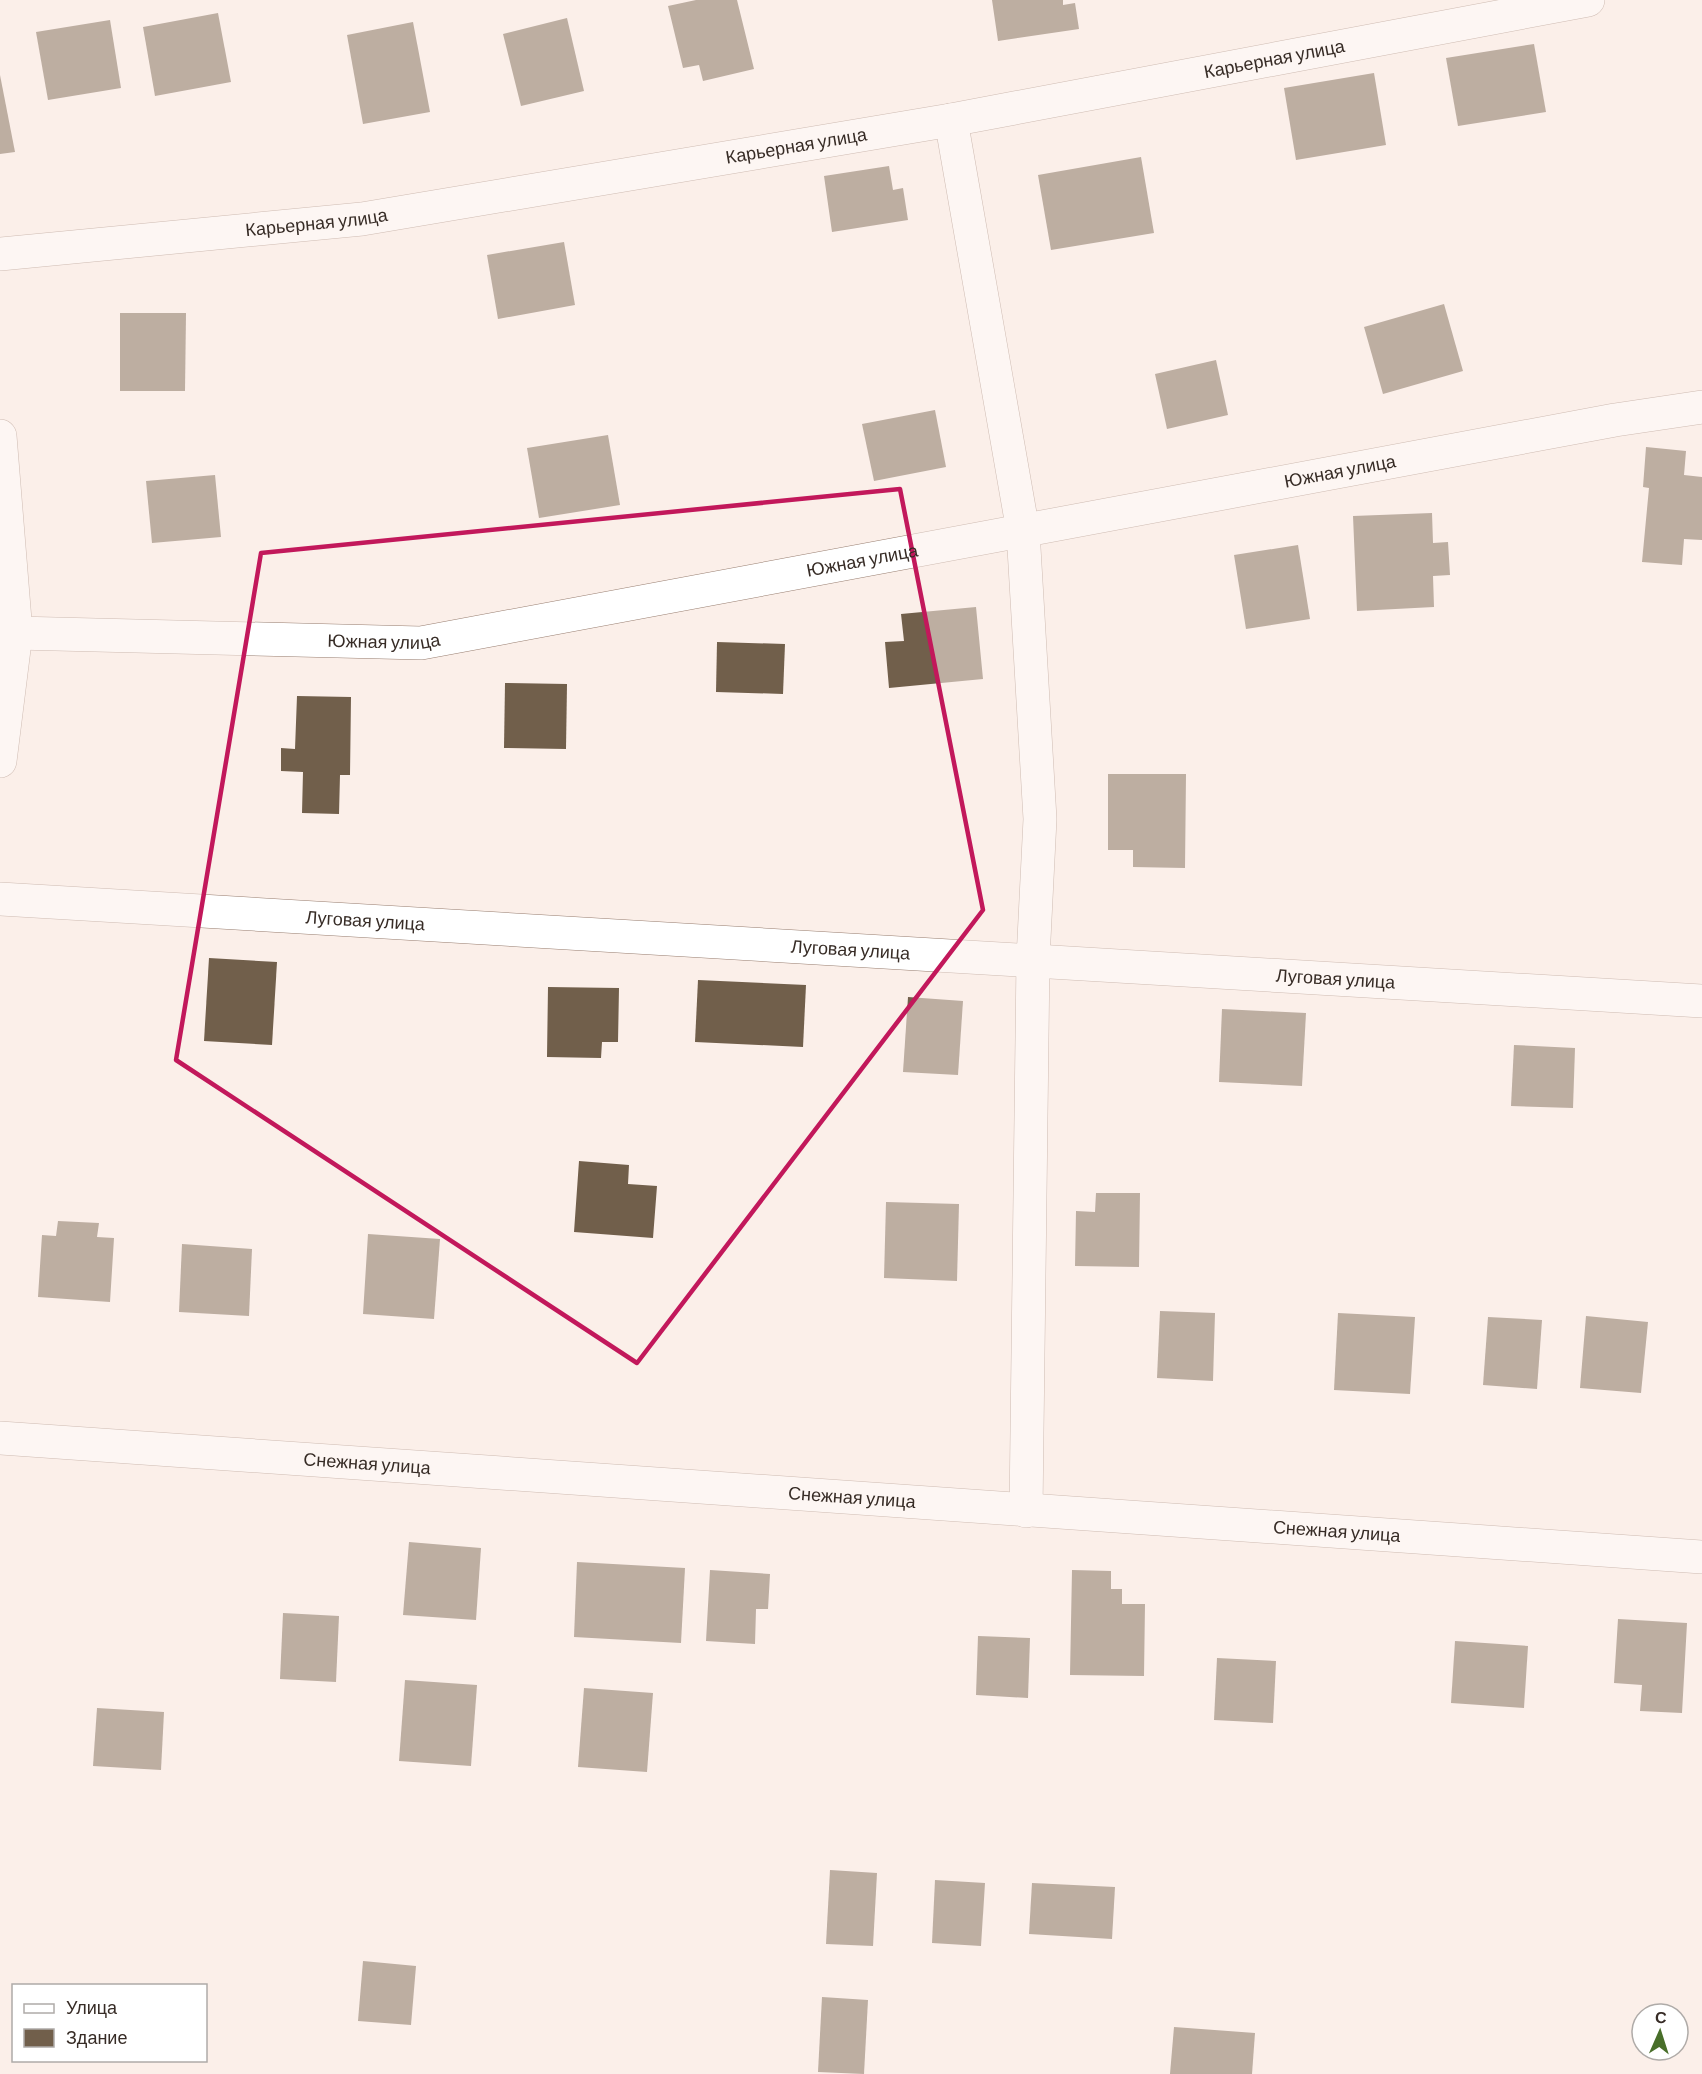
<svg xmlns="http://www.w3.org/2000/svg" width="1702" height="2074" font-family="Barlow,sans-serif">
  <style>
    .building { fill: #715f4b }
    .lines { fill: none; stroke-linecap: round; stroke-linejoin: round }
    .minor-casing { stroke: #987e70; stroke-width: 34 }
    .minor { stroke: #fff; stroke-width: 33 }
    .marked { fill: none; stroke: #c2185b; stroke-width: 4.5; stroke-linejoin: round }
    .labels { text-anchor: middle; stroke-width: 6; stroke-linejoin: round; paint-order: stroke }
    .street-label { font-size: 18px; fill: #372c26; stroke: #fff }
  </style>
  <rect width="100%" height="100%" fill="#fbefe9"/>
  <g class="building">
    <path d="M696,0H737L754,69L703,81L699,65L683,68L668,6Z"/>
    <path d="M992,0H1063V5L1075,3L1079,29L998,41Z"/>
    <path d="M218,13L231,82L155,96L143,27Z"/>
    <path d="M567,18L584,91L521,106L503,34Z"/>
    <path d="M110,20L121,88L48,100L36,32Z"/>
    <path d="M413,22L430,112L363,124L347,35Z"/>
    <path d="M1534,44L1546,112L1458,126L1446,58Z"/>
    <path d="M1374,73L1386,145L1296,160L1284,88Z"/>
    <path d="M0,75L15,152L0,154Z"/>
    <path d="M1141,157L1154,233L1051,250L1038,175Z"/>
    <path d="M889,166L893,190L903,188L908,220L832,232L824,176Z"/>
    <path d="M564,242L575,305L498,319L487,255Z"/>
    <path d="M1444,304L1463,371L1383,394L1364,327Z"/>
    <path d="M120,313H186L185,391H120Z"/>
    <path d="M1216,360L1228,415L1167,429L1155,374Z"/>
    <path d="M935,410L946,467L874,481L862,424Z"/>
    <path d="M608,435L620,505L539,518L527,448Z"/>
    <path d="M1646,447L1686,451L1684,475L1702,477V540L1684,539L1682,565L1642,562L1649,488L1643,487Z"/>
    <path d="M215,475L221,537L152,543L146,481Z"/>
    <path d="M1432,513L1433,543L1448,542L1450,575L1433,576L1434,607L1357,611L1353,516Z"/>
    <path d="M1298,545L1310,619L1246,629L1234,555Z"/>
    <path d="M976,607L983,679L889,688L885,642L904,641L901,614Z"/>
    <path d="M717,642L785,644L783,694L716,692Z"/>
    <path d="M505,683L567,684L566,749L504,748Z"/>
    <path d="M297,696L351,697L350,775H340L339,814L302,813L303,772L281,771V748L295,749Z"/>
    <path d="M1108,774H1186L1185,868L1133,867V850H1108Z"/>
    <path d="M209,958L277,962L272,1045L204,1041Z"/>
    <path d="M698,980L806,985L803,1047L695,1042Z"/>
    <path d="M548,987L619,988L618,1042H602L601,1058L547,1057Z"/>
    <path d="M908,997L963,1001L958,1075L903,1072Z"/>
    <path d="M1222,1009L1306,1013L1302,1086L1219,1082Z"/>
    <path d="M1514,1045L1575,1048L1573,1108L1511,1106Z"/>
    <path d="M579,1161L629,1165L628,1184L657,1186L653,1238L574,1232Z"/>
    <path d="M1096,1193H1140L1139,1267L1075,1266L1076,1211L1095,1212Z"/>
    <path d="M886,1202L959,1204L957,1281L884,1278Z"/>
    <path d="M58,1221L99,1223L97,1237L114,1238L110,1302L38,1297L42,1235L56,1236Z"/>
    <path d="M368,1234L440,1239L434,1319L363,1314Z"/>
    <path d="M182,1244L252,1249L249,1316L179,1312Z"/>
    <path d="M1160,1311L1215,1313L1213,1381L1157,1378Z"/>
    <path d="M1338,1313L1415,1317L1410,1394L1334,1390Z"/>
    <path d="M1586,1316L1648,1322L1641,1393L1580,1388Z"/>
    <path d="M1488,1317L1542,1320L1537,1389L1483,1385Z"/>
    <path d="M409,1542L481,1548L476,1620L403,1615Z"/>
    <path d="M577,1562L685,1568L681,1643L574,1637Z"/>
    <path d="M710,1570L770,1574L768,1609H756L755,1644L706,1641Z"/>
    <path d="M1072,1570L1111,1571V1589H1122V1604H1145L1144,1676L1070,1675Z"/>
    <path d="M283,1613L339,1616L336,1682L280,1679Z"/>
    <path d="M1618,1619L1687,1623L1682,1713L1640,1711L1642,1685L1614,1683Z"/>
    <path d="M978,1636L1030,1638L1028,1698L976,1695Z"/>
    <path d="M1455,1641L1528,1646L1524,1708L1451,1703Z"/>
    <path d="M1217,1658L1276,1661L1273,1723L1214,1720Z"/>
    <path d="M405,1680L477,1685L471,1766L399,1761Z"/>
    <path d="M584,1688L653,1693L647,1772L578,1767Z"/>
    <path d="M97,1708L164,1712L161,1770L93,1766Z"/>
    <path d="M830,1870L877,1873L873,1946L826,1944Z"/>
    <path d="M935,1880L985,1883L981,1946L932,1943Z"/>
    <path d="M1032,1883L1115,1887L1112,1939L1029,1934Z"/>
    <path d="M363,1961L416,1966L411,2025L358,2021Z"/>
    <path d="M822,1997L868,2000L864,2074L818,2072Z"/>
    <path d="M1174,2027L1255,2033L1252,2074H1170Z"/>
  </g>
  <g class="lines">
    <g class="minor-casing">
      <g id="minor">
        <path d="M951,120L1023,531L1040,819L1033,959L1026,1511"/>
        <path id="s1" d="M0,254L362,219L951,120L1588,0"/>
        <path d="M0,436L16,633L0,761"/>
        <path id="s2" d="M16,633L421,643L1615,420L1702,407"/>
        <path id="s3" d="M0,899L1702,1001"/>
        <path id="s4" d="M0,1438L1702,1557"/>
      </g>
    </g>
    <use href="#minor" class="minor"/>
  </g>
  <path d="M0 0H1702V2074H0ZM900,489L983,910L637,1363L176,1060L261,553Z" fill="#fbefe9" fill-opacity=".55" fill-rule="evenodd"/>
  <path class="marked" d="M900,489L983,910L637,1363L176,1060L261,553Z"/>
  <g class="labels">
    <g class="street-label">
      <text dy="6" stroke="none"><textPath href="#s1" startOffset="1290">Карьерная улица</textPath></text>
      <text dy="6" stroke="none"><textPath href="#s1" startOffset="804">Карьерная улица</textPath></text>
      <text dy="6" stroke="none"><textPath href="#s1" startOffset="318">Карьерная улица</textPath></text>
      <text dy="6" stroke="none"><textPath href="#s2" startOffset="1340">Южная улица</textPath></text>
      <text dy="6" stroke="none"><textPath href="#s2" startOffset="854">Южная улица</textPath></text>
      <text dy="6" stroke="none"><textPath href="#s2" startOffset="368">Южная улица</textPath></text>
      <text dy="6" stroke="none"><textPath href="#s3" startOffset="366">Луговая улица</textPath></text>
      <text dy="6" stroke="none"><textPath href="#s3" startOffset="852">Луговая улица</textPath></text>
      <text dy="6" stroke="none"><textPath href="#s3" startOffset="1338">Луговая улица</textPath></text>
      <text dy="6" stroke="none"><textPath href="#s4" startOffset="368">Снежная улица</textPath></text>
      <text dy="6" stroke="none"><textPath href="#s4" startOffset="854">Снежная улица</textPath></text>
      <text dy="6" stroke="none"><textPath href="#s4" startOffset="1340">Снежная улица</textPath></text>
    </g>
  </g>
  <rect x="12" y="1984" width="195" height="78" fill="#ffffff" stroke="#afaba8" stroke-width="1.5"/>
  <rect x="24" y="2004" width="30" height="9" fill="#ffffff" stroke="#afaba8" stroke-width="1.5"/>
  <text x="66" y="2014" font-size="18" fill="#372c26">Улица</text>
  <rect x="24" y="2029" width="30" height="18" fill="#715f4b" stroke="#afaba8" stroke-width="1.5"/>
  <text x="66" y="2044" font-size="18" fill="#372c26">Здание</text>
  <g transform="translate(1660 2032) rotate(3)"><circle r="28" fill="#ffffff" stroke="#afaba8" stroke-width="1.5"/>
  <path d="M0-4.5L10 22L0 15L-10 22Z" fill="#486e29"/>
  <text y="-9" font-size="16" font-weight="bold" text-anchor="middle" fill="#372c26">С</text>
  </g>
</svg>
